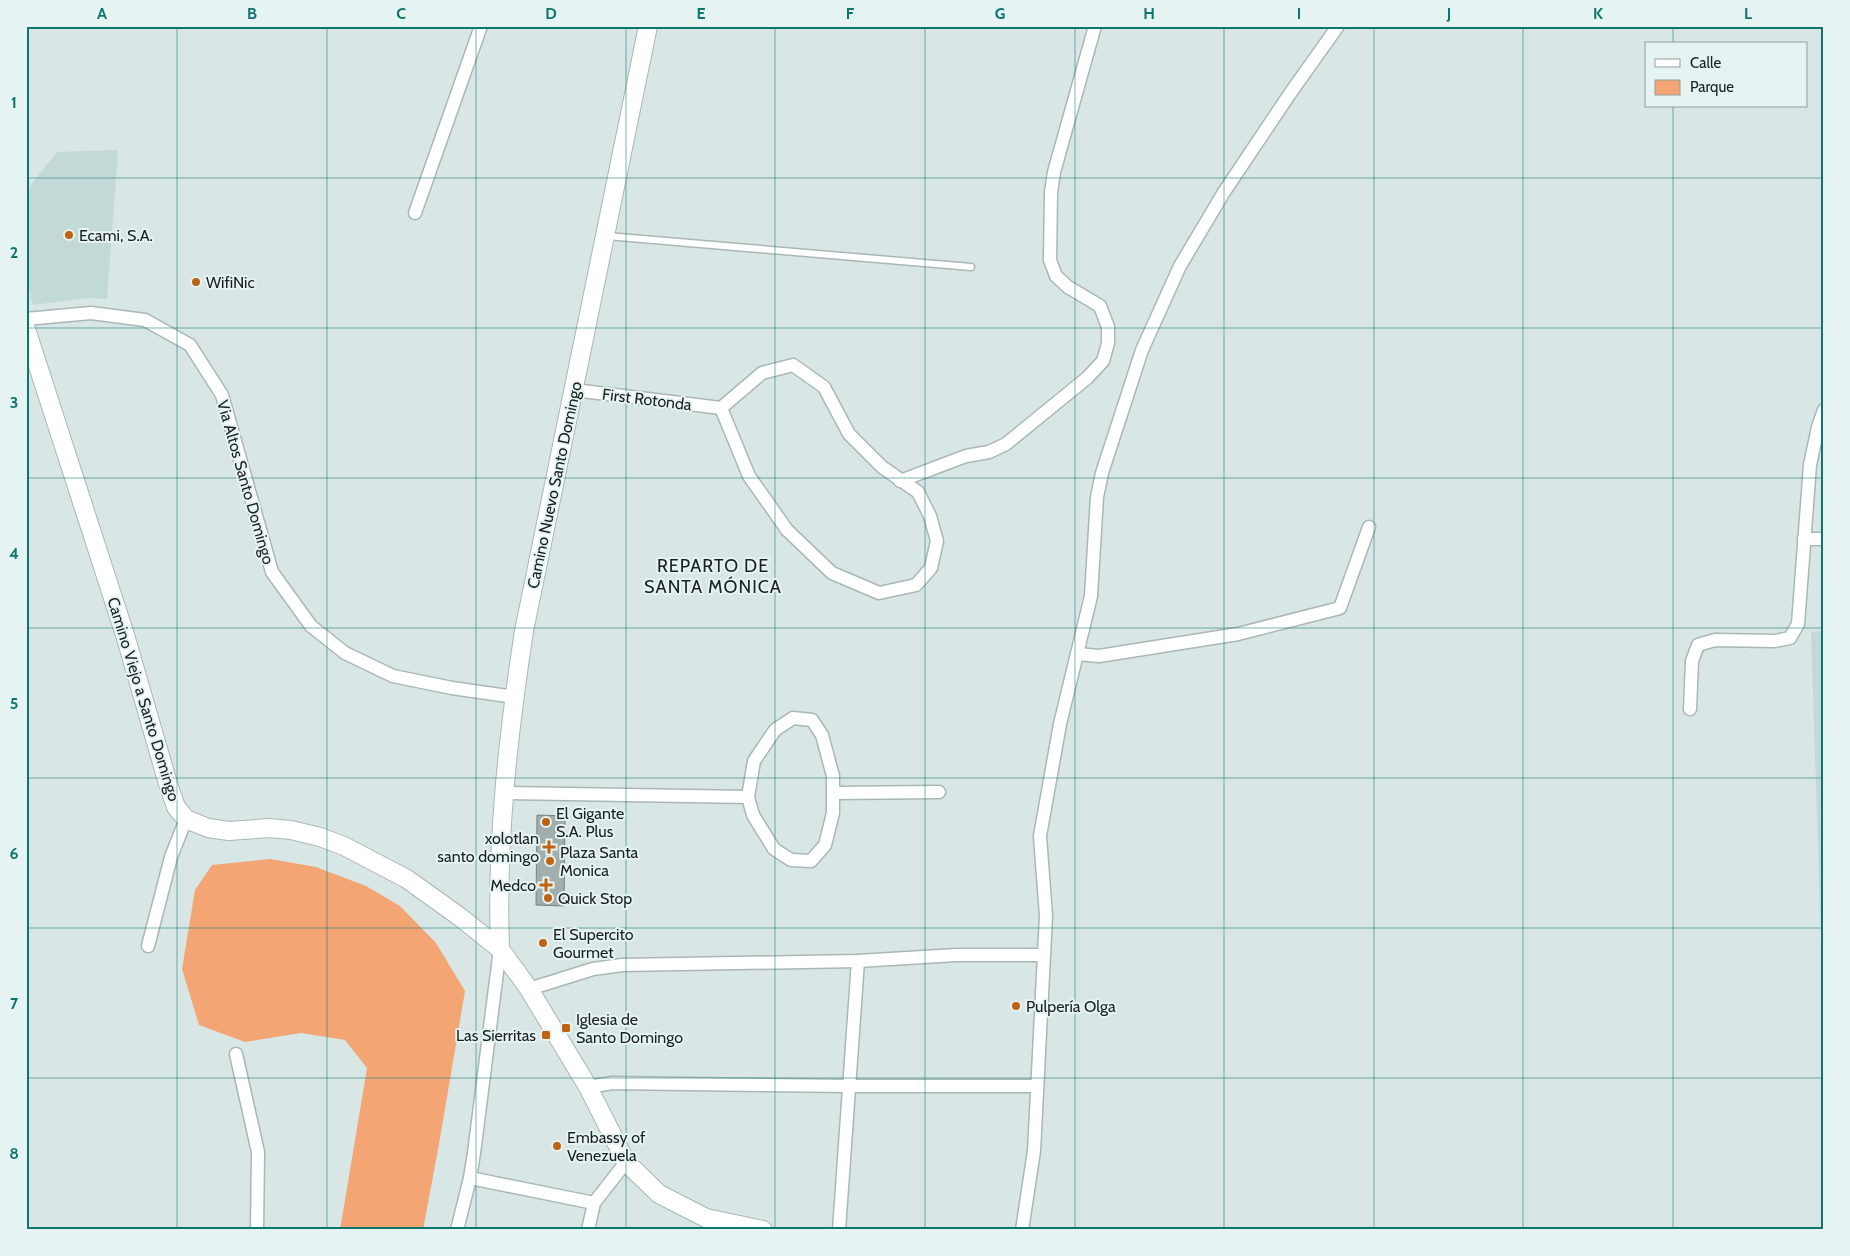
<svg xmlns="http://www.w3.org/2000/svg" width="1850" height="1256" font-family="Cabin,sans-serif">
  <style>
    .built { fill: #c3d9d7 }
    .green { fill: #f3a673 }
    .building { fill: #a1aead; stroke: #768382 }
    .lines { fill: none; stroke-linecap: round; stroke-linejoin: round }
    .lane-casing { stroke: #aab7b6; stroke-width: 9 }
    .street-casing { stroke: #aab7b6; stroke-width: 15 }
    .secondary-casing { stroke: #aab7b6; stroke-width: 20 }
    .lane { stroke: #fff; stroke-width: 6 }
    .street { stroke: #fff; stroke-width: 12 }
    .secondary { stroke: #fff; stroke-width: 18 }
    .grid { fill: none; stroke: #0f766e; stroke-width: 1; stroke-opacity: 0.55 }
    .poi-dot { fill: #bf6211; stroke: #e5f3f2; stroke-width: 2 }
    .labels { text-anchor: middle; stroke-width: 4; stroke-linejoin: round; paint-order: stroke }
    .poi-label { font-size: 16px; fill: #1b2020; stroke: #e5f3f2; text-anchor: start }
    .street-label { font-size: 16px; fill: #1b2020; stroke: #e5f3f2 }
    .neighbourhood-label { font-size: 18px; letter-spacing: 1px; fill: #1b2020; stroke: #e5f3f2 }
    .neatline { fill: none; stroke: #0f766e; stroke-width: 2 }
    .grid-label { font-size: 16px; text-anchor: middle; font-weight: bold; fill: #0f766e }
  </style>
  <rect width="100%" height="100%" fill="#d8e6e5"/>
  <g class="built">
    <path d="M118,150L107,299L88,298L33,305L26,279V191L57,152Z"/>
    <path d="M1824,630V963L1821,939L1811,632Z"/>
  </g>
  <path class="green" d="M270,859L316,867L366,886L400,906L436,943L465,991L439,1144L423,1230H340L367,1068L345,1040L301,1033L245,1042L199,1025L182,969L195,890L212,865Z"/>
  <path class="building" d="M537,815L565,816L564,906L536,905Z"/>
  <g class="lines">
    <g class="lane-casing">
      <path id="lane" d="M607,236L971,267"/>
    </g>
    <g class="street-casing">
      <g id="street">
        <path d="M415,213L481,26"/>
        <path d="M26,319L91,313L145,320L190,345L222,395L272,572L311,626L345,653L393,676L452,688L514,697"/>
        <path d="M574,390L721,408L762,373L793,365L824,387L849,434L882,467L918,492L930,516L937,541L931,568L916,585L879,593L832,573L787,530L749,476L721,408"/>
        <path d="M900,481L966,456L989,452L1006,444L1087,378L1103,361L1108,343V327L1100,306L1068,287L1056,276L1050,260L1051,192L1054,172L1095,26"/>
        <path d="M1804,539H1824"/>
        <path d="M1077,654L1099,656L1238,634L1340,608L1369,527"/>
        <path d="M1690,709L1692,661L1698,645L1715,640L1775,641L1790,638L1798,624L1810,465L1818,427L1824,410"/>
        <path d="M793,718L812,720L822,735L833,776V813L825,845L811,861L791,860L774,849L753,815L748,797L754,761L775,730Z"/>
        <path d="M503,793L748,797"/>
        <path d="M833,793L939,792"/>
        <path d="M148,946L171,857L186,819"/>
        <path d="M529,989L593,969L622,965L858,961L956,955H1044"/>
        <path d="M236,1054L258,1152L257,1230"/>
        <path d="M588,1087L612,1083L851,1086H1037"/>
        <path d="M470,1178L594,1203"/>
        <path d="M457,1230L470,1178L474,1153L500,949"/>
        <path d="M588,1230L594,1203L626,1162"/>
        <path d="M839,1230L858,961"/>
        <path d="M1022,1230L1034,1151L1046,916L1040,836L1060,724L1091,596L1097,497L1102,473L1142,350L1180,266L1224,192L1289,95L1338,26"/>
      </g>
    </g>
    <g class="secondary-casing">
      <g id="secondary">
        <path d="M26,329L125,635L169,787L176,807L186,819L208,828L229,831L269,828L291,830L320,837L344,846L407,879L460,917L500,949L529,989L588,1087L626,1162L659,1194L706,1218L763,1230"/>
        <path d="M500,949C496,843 508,736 524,631L648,26"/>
      </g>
    </g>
    <use href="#lane" class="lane"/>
    <use href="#street" class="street"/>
    <use href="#secondary" class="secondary"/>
  </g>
  <path class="grid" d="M177,26V1230M327,26V1230M476,26V1230M626,26V1230M775,26V1230M925,26V1230M1075,26V1230M1224,26V1230M1374,26V1230M1523,26V1230M1673,26V44M1673,106V1230M26,178H1824M26,328H1824M26,478H1824M26,628H1824M26,778H1824M26,928H1824M26,1078H1824"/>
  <g class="poi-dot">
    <circle cx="69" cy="235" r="5"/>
    <circle cx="196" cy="282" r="5"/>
    <circle cx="546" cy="822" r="5"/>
    <path d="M546.5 839.5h5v5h5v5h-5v5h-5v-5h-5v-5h5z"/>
    <circle cx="550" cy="861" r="5"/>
    <path d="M543.5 877.5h5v5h5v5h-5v5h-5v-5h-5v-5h5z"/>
    <circle cx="548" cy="898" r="5"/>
    <circle cx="543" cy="943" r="5"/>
    <circle cx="1016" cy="1006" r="5"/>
    <rect x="561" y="1023" width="10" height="10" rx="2.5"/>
    <rect x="541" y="1030" width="10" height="10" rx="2.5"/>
    <circle cx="557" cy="1146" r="5"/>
  </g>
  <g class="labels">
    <g class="poi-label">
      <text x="79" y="241">Ecami, S.A.</text>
      <text x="206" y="288">WifiNic</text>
      <text x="556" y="819">El Gigante<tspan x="556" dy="18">S.A. Plus</tspan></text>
      <text x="539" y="844" text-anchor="end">xolotlan<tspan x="539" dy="18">santo domingo</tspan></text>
      <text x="560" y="858">Plaza Santa<tspan x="560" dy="18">Monica</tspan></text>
      <text x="536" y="891" text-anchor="end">Medco</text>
      <text x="558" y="904">Quick Stop</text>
      <text x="553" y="940">El Supercito<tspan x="553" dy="18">Gourmet</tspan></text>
      <text x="1026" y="1012">Pulpería Olga</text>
      <text x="576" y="1025">Iglesia de<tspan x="576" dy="18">Santo Domingo</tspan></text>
      <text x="536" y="1041" text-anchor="end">Las Sierritas</text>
      <text x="567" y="1143">Embassy of<tspan x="567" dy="18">Venezuela</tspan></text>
    </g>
    <g class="street-label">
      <text transform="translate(647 399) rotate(7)" y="6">First Rotonda</text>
      <text transform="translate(246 482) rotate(74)" y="6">Via Altos Santo Domingo</text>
      <text transform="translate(554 485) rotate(-78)" y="6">Camino Nuevo Santo Domingo</text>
      <text transform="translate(144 699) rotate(73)" y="6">Camino Viejo a Santo Domingo</text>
    </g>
    <g class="neighbourhood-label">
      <text x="713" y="572">REPARTO DE<tspan x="713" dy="21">SANTA MÓNICA</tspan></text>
    </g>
  </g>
  <rect width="1850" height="1256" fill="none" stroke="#e5f3f2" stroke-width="55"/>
  <rect x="1645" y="42" width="162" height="65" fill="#e5f3f2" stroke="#949f9e"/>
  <rect x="1655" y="59" width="25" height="8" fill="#ffffff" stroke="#949f9e"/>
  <text x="1690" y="68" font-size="15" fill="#1b2020">Calle</text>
  <rect x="1655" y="80" width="25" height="15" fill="#f3a673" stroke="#949f9e"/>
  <text x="1690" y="92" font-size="15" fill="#1b2020">Parque</text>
  <rect x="28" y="28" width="1794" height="1200" class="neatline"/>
  <g class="grid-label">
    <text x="102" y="19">A</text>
    <text x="252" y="19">B</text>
    <text x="401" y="19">C</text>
    <text x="551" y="19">D</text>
    <text x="701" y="19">E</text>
    <text x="850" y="19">F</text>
    <text x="1000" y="19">G</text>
    <text x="1149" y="19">H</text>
    <text x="1299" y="19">I</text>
    <text x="1449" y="19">J</text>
    <text x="1598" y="19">K</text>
    <text x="1748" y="19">L</text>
    <text x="14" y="108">1</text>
    <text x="14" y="258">2</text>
    <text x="14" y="408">3</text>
    <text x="14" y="559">4</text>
    <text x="14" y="709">5</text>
    <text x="14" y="859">6</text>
    <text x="14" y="1009">7</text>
    <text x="14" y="1159">8</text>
  </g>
</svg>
